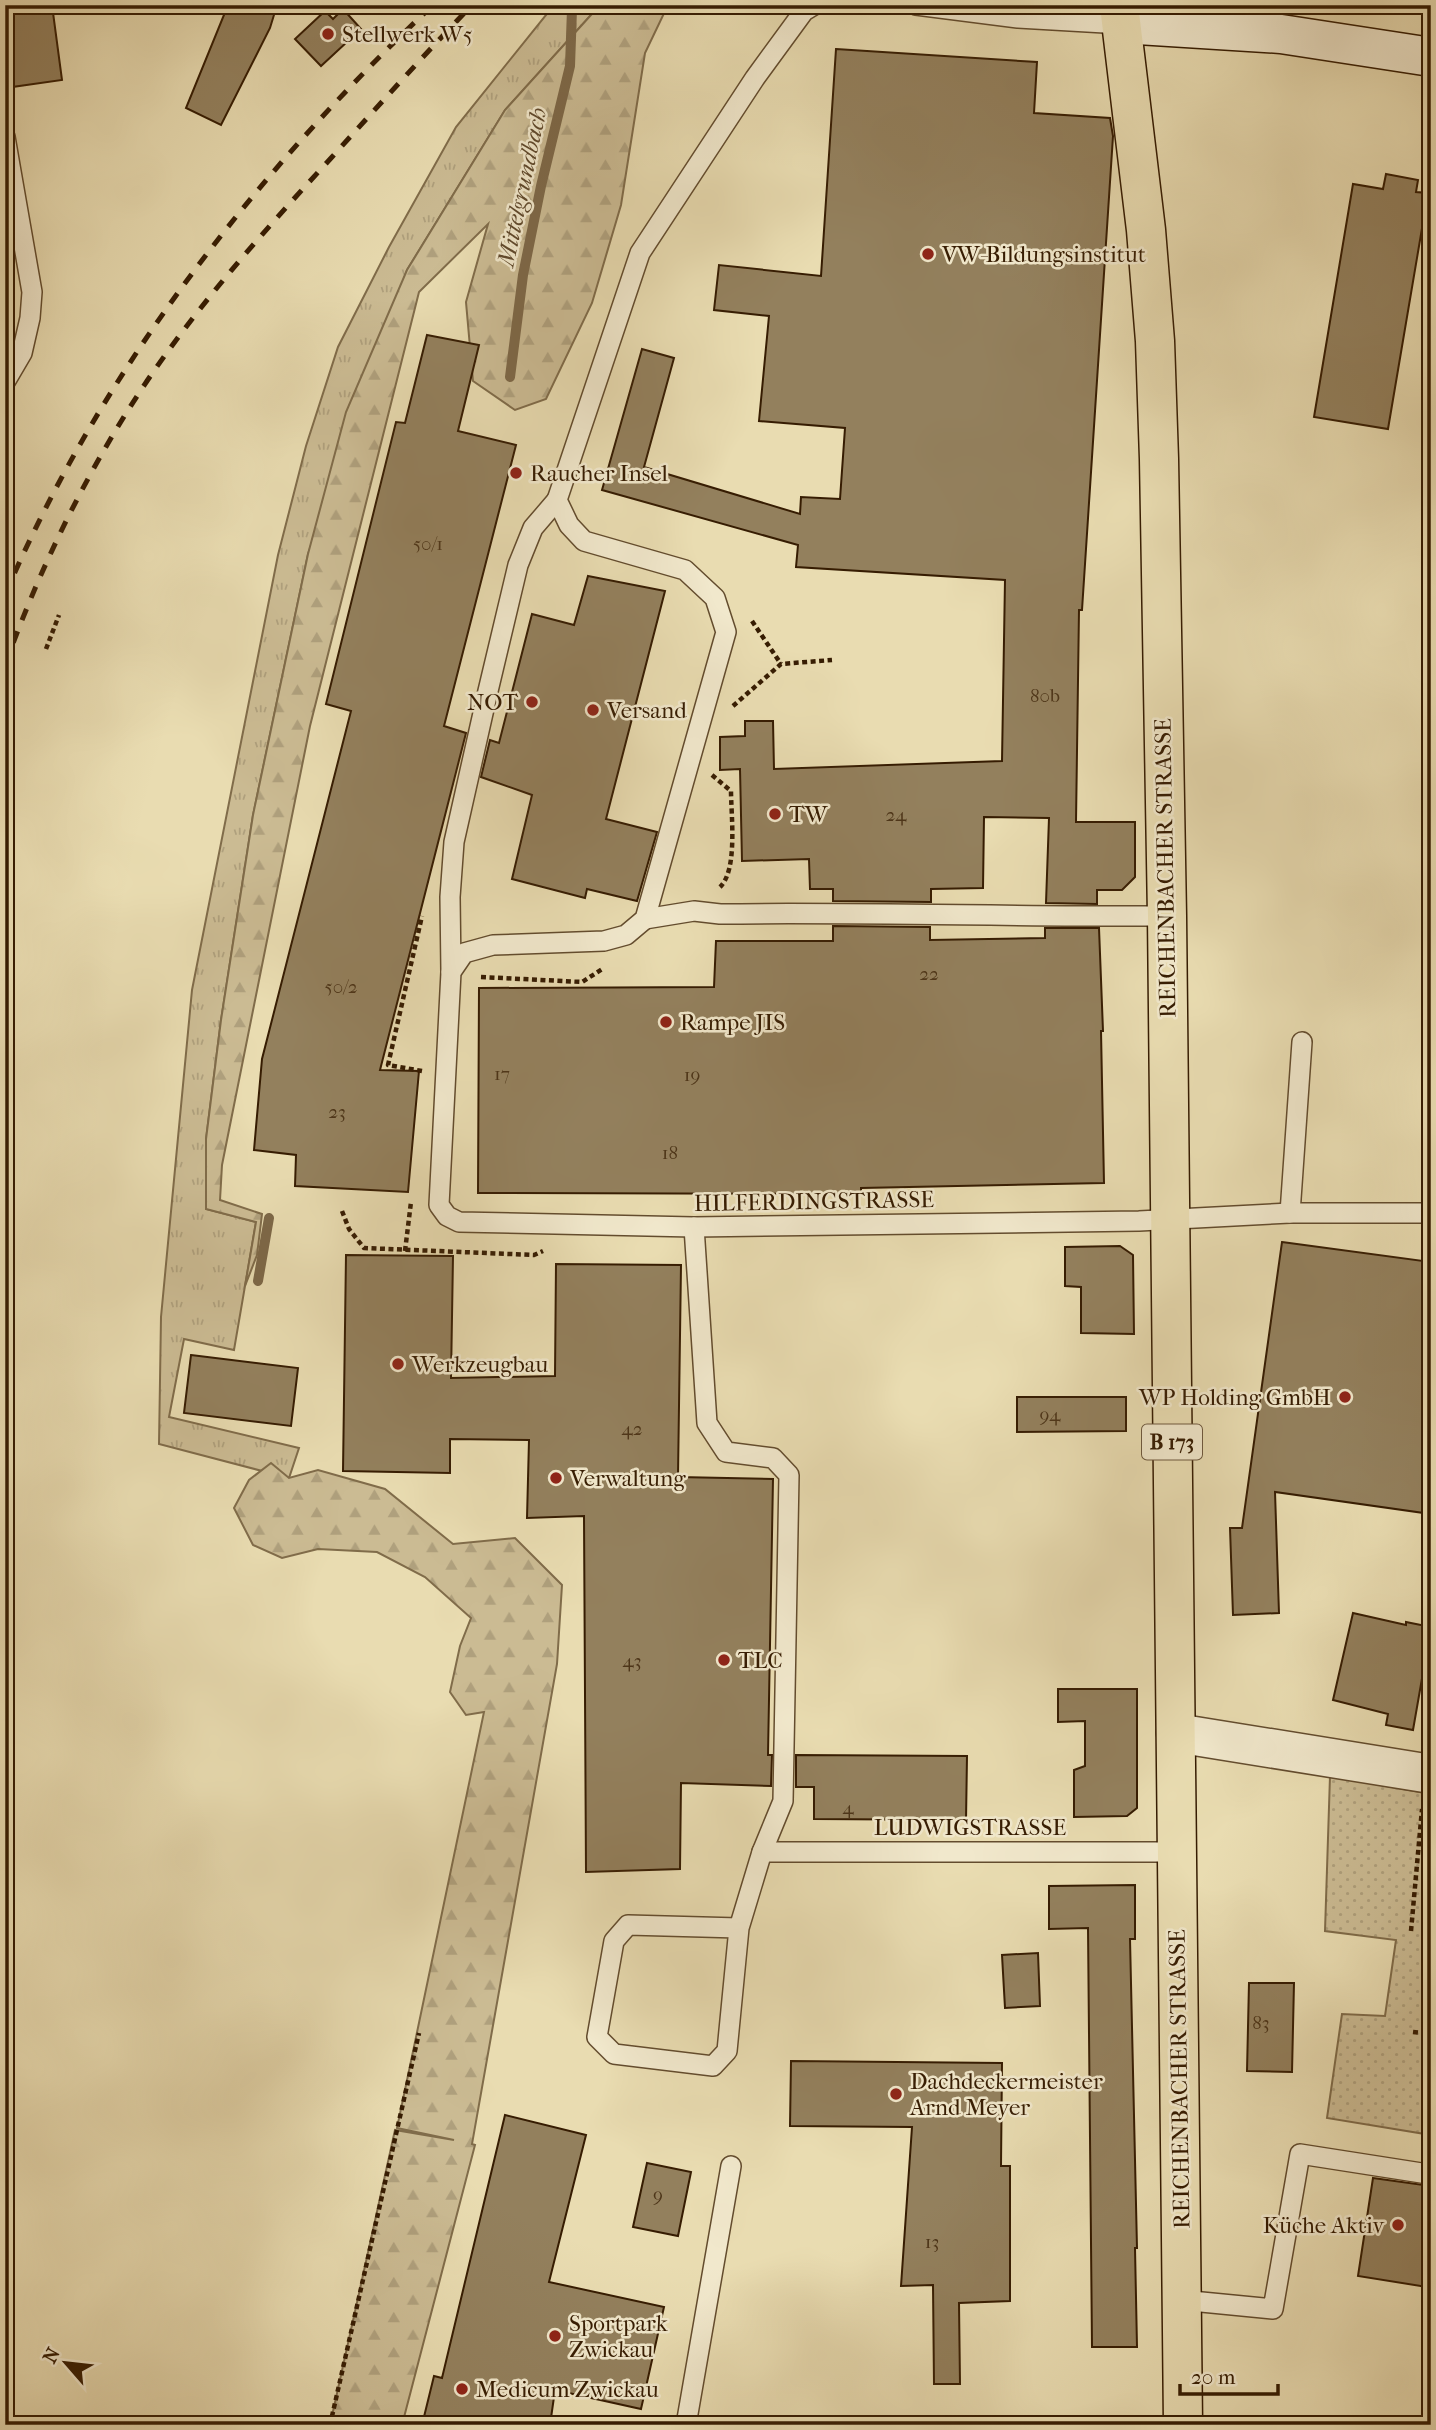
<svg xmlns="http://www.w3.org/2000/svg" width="1436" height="2430" font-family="'IM FELL French Canon',serif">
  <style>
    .grass { fill: url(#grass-tufts); stroke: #806c4a; stroke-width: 2 }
    .forest { fill: url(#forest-firs); stroke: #806c4a; stroke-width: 2 }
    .garden { fill: url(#garden-dots); stroke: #806c4a; stroke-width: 2 }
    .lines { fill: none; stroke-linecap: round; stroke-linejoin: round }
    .stream { stroke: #7d6848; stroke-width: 10 }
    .building { fill: #93805d; stroke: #361c02; stroke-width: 2 }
    .service-casing { stroke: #634c2e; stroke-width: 22 }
    .minor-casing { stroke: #634c2e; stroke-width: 41 }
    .secondary-casing { stroke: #361c02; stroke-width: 41 }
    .primary-casing { stroke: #361c02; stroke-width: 41 }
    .path { stroke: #361c02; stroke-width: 4.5; stroke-dasharray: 5 3.5; stroke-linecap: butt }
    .service { stroke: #f1e8cc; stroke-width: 19 }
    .minor { stroke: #f1e8cc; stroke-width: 38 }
    .secondary { stroke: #f1e8cc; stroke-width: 38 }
    .primary { stroke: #e9dcb1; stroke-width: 38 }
    .rail { stroke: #361c02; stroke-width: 5; stroke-dasharray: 12 12; stroke-linecap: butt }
    .poi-dot { fill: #8f2418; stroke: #f1e8cc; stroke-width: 2.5 }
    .labels { text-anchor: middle; stroke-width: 5; stroke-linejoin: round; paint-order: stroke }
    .number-label { font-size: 19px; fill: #4d3519 }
    .shield { fill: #f1e8cc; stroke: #6e593f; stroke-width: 2 }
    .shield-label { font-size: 21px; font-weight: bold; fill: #361c02 }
    .poi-label { font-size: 23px; fill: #361c02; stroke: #f1e8cc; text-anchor: start }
    .street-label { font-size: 23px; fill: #361c02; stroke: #f1e8cc }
    .water-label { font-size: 24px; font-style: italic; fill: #5f482b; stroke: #f1e8cc }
  </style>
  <defs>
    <pattern id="grass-tufts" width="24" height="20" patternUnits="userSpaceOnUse" patternTransform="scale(1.75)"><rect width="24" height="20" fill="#cbbb93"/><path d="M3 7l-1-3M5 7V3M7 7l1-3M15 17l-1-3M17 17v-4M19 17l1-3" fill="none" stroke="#afa07d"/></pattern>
    <pattern id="forest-firs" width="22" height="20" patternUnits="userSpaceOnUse" patternTransform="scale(1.75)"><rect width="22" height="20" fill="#cbbb93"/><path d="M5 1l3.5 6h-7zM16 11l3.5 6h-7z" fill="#afa07d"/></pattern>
    <pattern id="garden-dots" width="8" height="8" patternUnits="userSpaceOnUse" patternTransform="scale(1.75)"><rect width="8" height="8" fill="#cbbb93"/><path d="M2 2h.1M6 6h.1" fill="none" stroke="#afa07d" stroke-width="1.8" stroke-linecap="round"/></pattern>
  </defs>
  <rect width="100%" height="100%" fill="#e9dcb1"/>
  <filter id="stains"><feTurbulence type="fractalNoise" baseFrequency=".00286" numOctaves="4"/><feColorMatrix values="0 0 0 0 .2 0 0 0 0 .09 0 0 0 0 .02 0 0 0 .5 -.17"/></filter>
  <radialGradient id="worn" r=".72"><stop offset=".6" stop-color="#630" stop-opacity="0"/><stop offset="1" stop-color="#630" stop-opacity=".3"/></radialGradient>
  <path class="grass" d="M554,5H600L505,110L407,270L308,554L253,815L221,1020L206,1139V1209L256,1222L234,1350L184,1339L169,1417L299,1448L289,1478L159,1444L161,1317L192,990L278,555L306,446L338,347L389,247L456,127Z"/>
  <g class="forest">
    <path d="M600,5H668L645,53L621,205L592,303L546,399L515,410L473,381L466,302L488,224L419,292L310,726L222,1165L220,1200L262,1214L257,1255L245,1286L256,1222L206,1209V1139L221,1020L253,815L308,554L346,412L407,270L505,110Z"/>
    <path d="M271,1463L289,1478L318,1470L385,1489L453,1544L515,1538L562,1585L557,1664L472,2144L475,2145L402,2425H330L395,2130L454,2140L397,2128L484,1712L466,1715L450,1692L460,1646L471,1618L425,1577L377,1552L318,1549L282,1558L253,1545L234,1508L249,1480Z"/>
  </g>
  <path class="garden" d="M1330,1776L1431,1794V2135L1327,2118L1342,2014L1385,2016L1396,1940L1325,1931Z"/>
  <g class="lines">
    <g class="stream">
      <path d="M510,377L523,275L541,186L570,66L572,9L569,5"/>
      <path d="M258,1281L269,1218"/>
    </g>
  </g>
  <g class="building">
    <path d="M5,5H52L62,80L5,88Z"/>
    <path d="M228,5H277L270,28L221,125L186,108Z"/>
    <path d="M343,9L361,29L321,66L295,39L325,11L333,19Z"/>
    <path d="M836,49L1037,62L1034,113L1110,118L1113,136L1082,610H1079L1076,822H1135V877L1122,890H1097V904L1046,903L1049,818L984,817L983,888L931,889V902L833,901V889H810L809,859L742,861L740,769L720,770V737L745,736V721H773L774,769L1002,761L1005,580L796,567L798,545L602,490L642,349L674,358L644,467L800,514L801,497L840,499L845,428L759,421L769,316L714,310L719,265L821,276Z"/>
    <path d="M1386,174L1418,180L1416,192L1428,193L1388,429L1314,417L1353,184L1383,189Z"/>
    <path d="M427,335L479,345L458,431L516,445L444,726L466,733L380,1070L419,1071L408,1192L295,1186L296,1155L254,1150L262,1059L351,711L326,704L396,422L405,423Z"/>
    <path d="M588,576L665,591L606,819L657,832L637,901L587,889L585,898L512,879L532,795L481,777L490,740L499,743L532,614L574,625Z"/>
    <path d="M833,926L930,927V940L1045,938V928H1099L1103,1031H1101L1104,1183L861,1188V1194L478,1193L479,988L714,987L716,941H833Z"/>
    <path d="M1282,1242L1431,1262V1514L1275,1492L1279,1613L1233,1615L1230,1528H1242Z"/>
    <path d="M1120,1246L1133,1255L1134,1334L1081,1333V1287L1065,1286V1247Z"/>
    <path d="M346,1255L453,1256L451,1378L555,1376L556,1264L681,1265L678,1477L773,1479L768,1755H772L771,1786L681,1783L680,1869L586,1872L584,1516L527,1518L529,1440L450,1439V1473L343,1471Z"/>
    <path d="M191,1355L298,1368L291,1426L184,1413Z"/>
    <path d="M1017,1397H1126V1431L1017,1432Z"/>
    <path d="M1353,1613L1406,1625V1622L1431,1627L1413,1730L1386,1725L1388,1714L1333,1700Z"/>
    <path d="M1058,1689H1137V1808L1127,1816L1074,1817V1770L1085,1766V1721L1058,1722Z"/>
    <path d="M796,1755L967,1756L966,1820L814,1819V1787H796Z"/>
    <path d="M1135,1885V1939H1130L1137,2248H1135L1137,2347H1092L1088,1928L1049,1929V1886Z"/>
    <path d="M1038,1953L1040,2006L1005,2008L1002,1955Z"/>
    <path d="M1249,1983H1294L1292,2072L1247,2071Z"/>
    <path d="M791,2061L1002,2063L1001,2166H1010V2301L959,2303L960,2384H934L933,2285L901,2286L912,2127L790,2126Z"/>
    <path d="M505,2115L586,2135L549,2282L664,2307L641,2409L555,2390L550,2425H422L434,2376L442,2378Z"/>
    <path d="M647,2163L691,2172L678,2236L633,2227Z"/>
    <path d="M1373,2178L1431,2186V2264L1427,2287L1358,2276Z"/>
  </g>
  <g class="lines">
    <g class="service-casing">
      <g id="service">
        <path d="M814,5L804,11L755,78L640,253L557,500L569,525L584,541L685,570L715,598L726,632L645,919L626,935L604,941L493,945L464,953L451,972L439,1205L447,1216L459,1222L694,1227L1139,1221L1290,1213H1431"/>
        <path d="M916,5L1018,18L1122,24"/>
        <path d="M5,137L32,292L30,318L22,353L5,382"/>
        <path d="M645,919L694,911L720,914C869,912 1018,917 1167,916"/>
        <path d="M451,972L450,897L454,842L488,691L518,565L533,528L557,500"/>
        <path d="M1290,1213L1302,1042"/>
        <path d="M694,1227L707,1423L726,1452L773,1458L789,1475L783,1801L762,1852L739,1928L628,1925L614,1941L597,2037L614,2054L713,2066L727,2051L739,1928"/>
        <path d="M762,1852H1177"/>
        <path d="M1181,2300L1273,2309L1300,2154L1428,2174"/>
        <path d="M686,2425L731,2166"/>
      </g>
    </g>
    <g class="minor-casing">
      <path id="minor" d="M1176,1733L1431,1774"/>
    </g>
    <g class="secondary-casing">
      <path id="secondary" d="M1122,24L1281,34L1431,57"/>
    </g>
    <g class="primary-casing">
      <path id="primary" d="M1119,5L1146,230L1155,341L1159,459L1167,916L1183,2425"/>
    </g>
    <g class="path">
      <path d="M752,621L781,664"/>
      <path d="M46,649L59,615"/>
      <path d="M733,706L781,664L832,660"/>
      <path d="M712,775L731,791C731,815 738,870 720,887"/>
      <path d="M481,977L582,982L604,968"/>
      <path d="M422,1071L388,1065L422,916"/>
      <path d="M342,1211L349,1229L364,1248L534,1255L543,1251"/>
      <path d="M405,1251L411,1202"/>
      <path d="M1411,1931L1422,1809"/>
      <path d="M1413,2032L1431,2034"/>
      <path d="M330,2425L419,2033"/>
    </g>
    <use href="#service" class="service"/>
    <use href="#minor" class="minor"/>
    <use href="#secondary" class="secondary"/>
    <use href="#primary" class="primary"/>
    <g class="rail">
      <path d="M5,595C100,372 257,170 433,5"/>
      <path d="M5,665C41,565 88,469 147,381C202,300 266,229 332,157C378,106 424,55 472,5"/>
    </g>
  </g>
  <g class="poi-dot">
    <circle cx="328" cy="34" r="7"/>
    <circle cx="928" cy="254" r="7"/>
    <circle cx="516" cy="473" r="7"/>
    <circle cx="532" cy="702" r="7"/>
    <circle cx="593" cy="710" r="7"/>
    <circle cx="775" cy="814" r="7"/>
    <circle cx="666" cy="1022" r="7"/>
    <circle cx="398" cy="1364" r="7"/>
    <circle cx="1345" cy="1397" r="7"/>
    <circle cx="556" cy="1478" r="7"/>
    <circle cx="724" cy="1660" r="7"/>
    <circle cx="896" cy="2094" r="7"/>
    <circle cx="1398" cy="2225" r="7"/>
    <circle cx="555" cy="2336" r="7"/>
    <circle cx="462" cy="2389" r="7"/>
  </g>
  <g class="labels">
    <g class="number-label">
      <text x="428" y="550">50/1</text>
      <text x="1045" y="702">80b</text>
      <text x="896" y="821">24</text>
      <text x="929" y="980">22</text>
      <text x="341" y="993">50/2</text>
      <text x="502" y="1080">17</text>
      <text x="692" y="1081">19</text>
      <text x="337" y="1118">23</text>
      <text x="670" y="1159">18</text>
      <text x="1050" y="1421">94</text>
      <text x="632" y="1435">42</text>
      <text x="632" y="1667">43</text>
      <text x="848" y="1814">4</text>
      <text x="1261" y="2029">83</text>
      <text x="658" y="2201">9</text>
      <text x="932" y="2248">13</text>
    </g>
    <rect class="shield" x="1142" y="1424.5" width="60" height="35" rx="5"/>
    <g class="shield-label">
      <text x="1172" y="1449">B 173</text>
    </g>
    <g class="poi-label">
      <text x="342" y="42">Stellwerk W5</text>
      <text x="942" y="262">VW-Bildungsinstitut</text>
      <text x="530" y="481">Raucher Insel</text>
      <text x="518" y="710" text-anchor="end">NOT</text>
      <text x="607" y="718">Versand</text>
      <text x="789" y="822">TW</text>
      <text x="680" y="1030">Rampe JIS</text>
      <text x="412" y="1372">Werkzeugbau</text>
      <text x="1331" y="1405" text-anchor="end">WP Holding GmbH</text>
      <text x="570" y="1486">Verwaltung</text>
      <text x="738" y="1668">TLC</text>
      <text x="910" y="2089">Dachdeckermeister<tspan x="910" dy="26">Arnd Meyer</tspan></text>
      <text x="1384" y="2233" text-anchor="end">Küche Aktiv</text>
      <text x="569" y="2331">Sportpark<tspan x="569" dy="26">Zwickau</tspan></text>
      <text x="476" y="2397">Medicum Zwickau</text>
    </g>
    <g class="street-label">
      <text transform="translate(1165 868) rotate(-91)" y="8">REICHENBACHER STRASSE</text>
      <text transform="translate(814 1201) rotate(-1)" y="8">HILFERDINGSTRASSE</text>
      <text x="970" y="1835">LUDWIGSTRASSE</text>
      <text transform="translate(1179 2079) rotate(-91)" y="8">REICHENBACHER STRASSE</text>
    </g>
    <g class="water-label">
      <text transform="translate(522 187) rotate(-78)" y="8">Mittelgrundbach</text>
    </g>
  </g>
  <rect width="1436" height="2430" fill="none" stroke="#e9dcb1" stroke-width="28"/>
  <rect x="7" y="7" width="1422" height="2416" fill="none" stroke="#361c02" stroke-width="3.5"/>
  <rect x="14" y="14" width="1408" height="2402" fill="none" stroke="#361c02" stroke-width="2"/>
  <g transform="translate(66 2363) rotate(298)" stroke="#f1e8cc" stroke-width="5" paint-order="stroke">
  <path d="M0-5L12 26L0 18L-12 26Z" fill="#361c02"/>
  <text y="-10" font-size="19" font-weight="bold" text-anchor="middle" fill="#361c02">N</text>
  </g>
  <path d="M1180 2384v10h98v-10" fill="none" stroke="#361c02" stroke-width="3.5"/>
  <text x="1191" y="2384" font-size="21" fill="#361c02" stroke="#f1e8cc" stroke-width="5" paint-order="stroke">20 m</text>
  <rect width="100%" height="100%" filter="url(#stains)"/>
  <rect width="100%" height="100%" fill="url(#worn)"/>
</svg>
